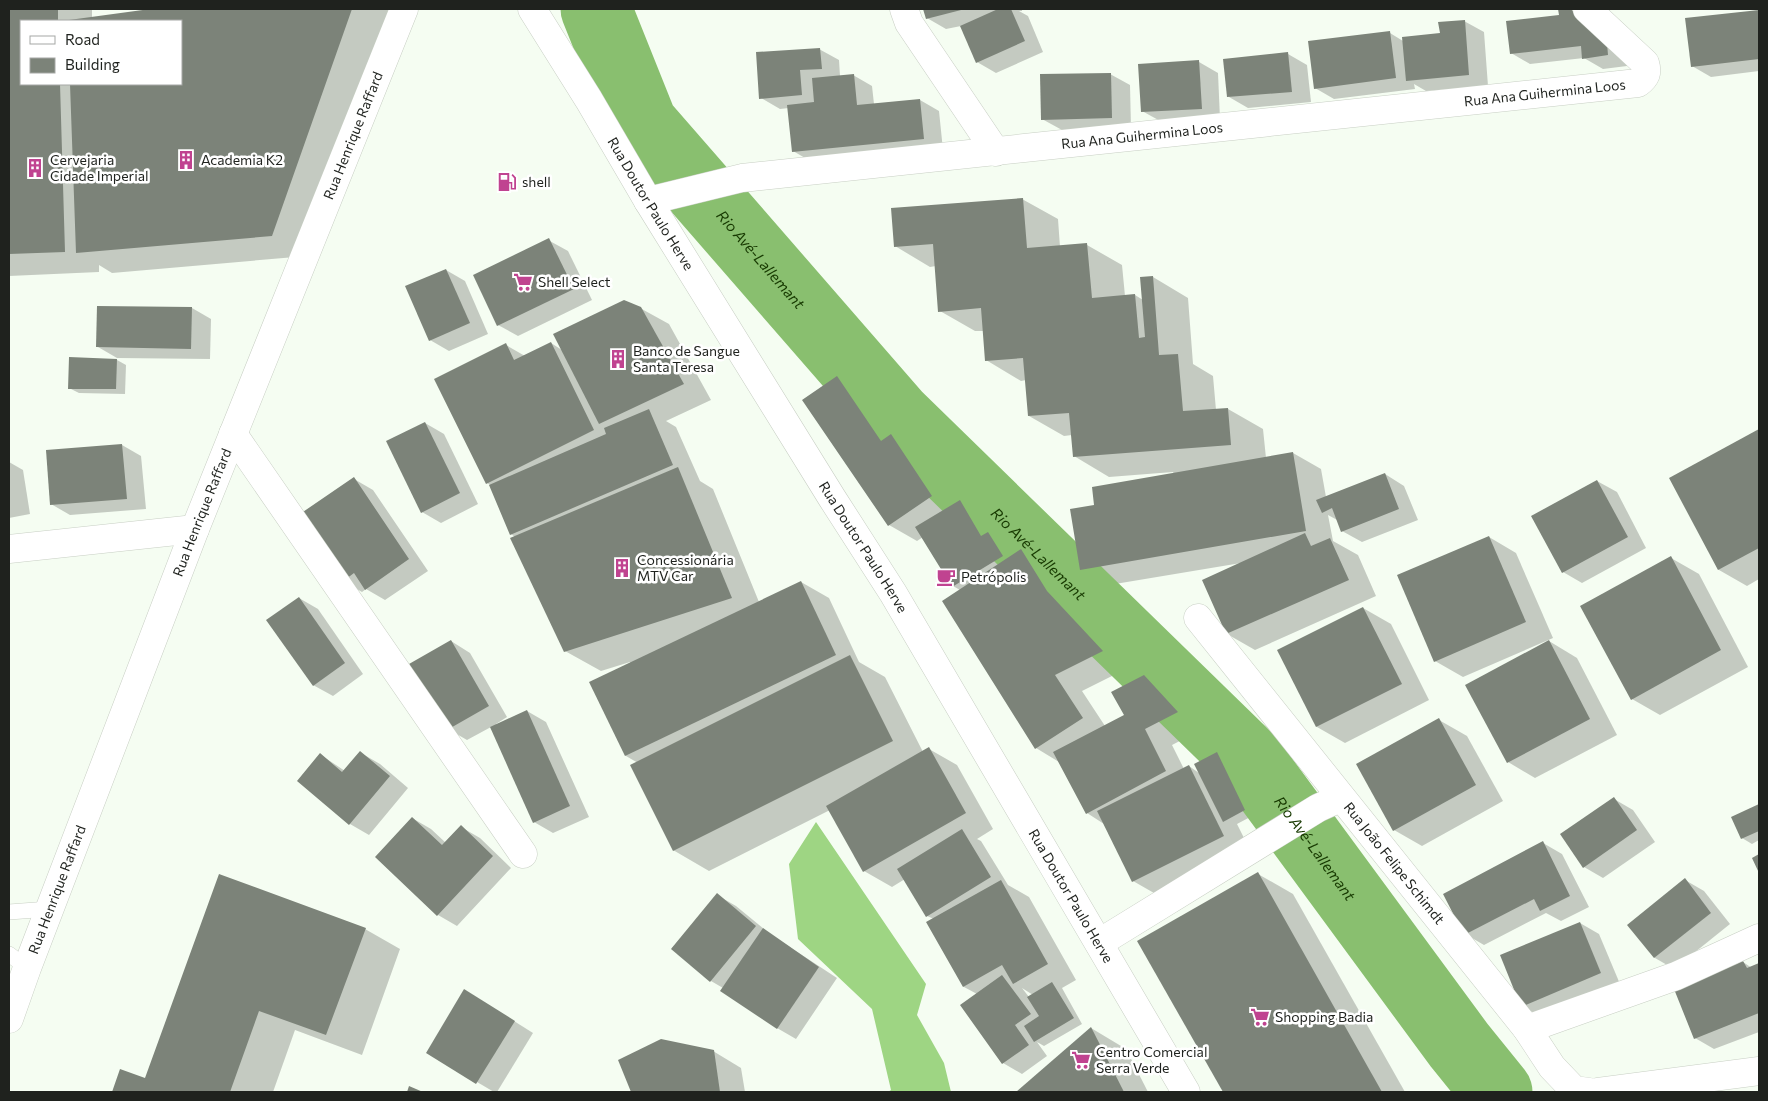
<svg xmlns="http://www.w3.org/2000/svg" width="1768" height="1101" font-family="Commissioner,sans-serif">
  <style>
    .forest { fill: #9ed583 }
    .shadow { fill: #0003; fill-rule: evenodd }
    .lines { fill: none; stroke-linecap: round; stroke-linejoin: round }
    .river { stroke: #89bf6f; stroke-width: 71 }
    .building { fill: #7c8379 }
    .lane-casing { stroke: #c8cfc4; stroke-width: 16 }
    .street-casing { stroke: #c8cfc4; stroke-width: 29 }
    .primary-casing { stroke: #c8cfc4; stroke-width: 29 }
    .lane { stroke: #fff; stroke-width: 15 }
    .street { stroke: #fff; stroke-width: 28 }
    .primary { stroke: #fff; stroke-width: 28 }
    .labels { text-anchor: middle; stroke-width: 5; stroke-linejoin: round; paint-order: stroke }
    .street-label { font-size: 14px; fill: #1f221e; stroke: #fff }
    .poi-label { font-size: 14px; fill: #1f221e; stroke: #fff; text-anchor: start }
    .water-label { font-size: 15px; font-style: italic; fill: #173900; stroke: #fff }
  </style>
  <rect width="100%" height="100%" fill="#f5fdf2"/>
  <path class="forest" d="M816,822L926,984L917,1015L944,1063L951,1092H888L891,1090L872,1009L798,939L789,864Z"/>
  <g class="shadow">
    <path d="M9,9H92V18L159,9H394L307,256L112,273L99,265V272L9,276ZM21,21H181V84H21Z"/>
    <path d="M925,9H1022V11H1019L1028,16L1043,52L996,73L977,62L961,26L946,29L927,18Z"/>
    <path d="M1560,9H1569L1577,13L1626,55L1627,66L1603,69L1584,58L1530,64L1511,53L1560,17Z"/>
    <path d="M1759,11V71L1711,77L1692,66L1686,20Z"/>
    <path d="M1464,21L1484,32L1488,86L1426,91L1414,84L1415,89L1334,99L1315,88L1390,33L1403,41L1441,34Z"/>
    <path d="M819,49L839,60L840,76L853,75L872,86L874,104L920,100L939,111L943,150L812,162L793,151L789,108L780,109L761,98Z"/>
    <path d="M1288,54L1307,65L1311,102L1248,108L1229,97L1225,60Z"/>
    <path d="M1199,62L1218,73L1220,119L1162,122L1142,111Z"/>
    <path d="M1110,74L1130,85L1131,129L1062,130L1042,119Z"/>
    <path d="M1022,199L1058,219L1060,247L1087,245L1122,265L1125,296L1135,295L1143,300L1153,277L1188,298L1193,364L1213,376L1216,410L1228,409L1263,429L1266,458L1293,453L1321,469L1326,497L1385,474L1404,486L1418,520L1362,542L1342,531L1339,521L1328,515L1333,541L1358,555L1376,596L1255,650L1227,634L1241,563L1109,585L1081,569L1096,506L1174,474L1173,472L1109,477L1074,456L1072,435L1064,436L1029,416L1026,380L1021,381L986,360L984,331H975L940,311L936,266L930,267L895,246Z"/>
    <path d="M548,240L568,251L592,300L518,336L498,325Z"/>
    <path d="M446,270L465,281L488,334L449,351L430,340Z"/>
    <path d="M192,308L211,319L210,359L117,358L98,347Z"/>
    <path d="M640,308L669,324L711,400L666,421L676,427L700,481L713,489L759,602L801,582L829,598L859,662L885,677L923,752L929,749L957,765L993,829L977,839L981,841L1008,885L1029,897L1076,980L1062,988L1082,1024L1044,1046L1037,1042L1047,1056L1022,1074L1003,1063L977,994L964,987L934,919L927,916L905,879L892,887L864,871L830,810L709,871L673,850L638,763L626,756L630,662L601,671L565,651L515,537L511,534L490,485L487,483L506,345L525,356L551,343L562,350ZM1022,988L1033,995L1029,997Z"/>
    <path d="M117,360L126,365L125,394L79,393L69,388Z"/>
    <path d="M837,378L865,394L895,438L919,452L954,505L960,502L979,513L993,536L1007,544L1014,556L1021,551L1049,567L1075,608L1130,667L1082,691L1105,726L1126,715L1144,676L1172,692L1205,728L1172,745L1184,769L1189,766L1199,773L1217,754L1226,759L1254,815L1237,824L1251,852L1161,897L1133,881L1104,824L1087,813L1059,762L1036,748L960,590L953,586L923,537L917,541L889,525ZM992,539L997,543L1007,560L1005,562Z"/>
    <path d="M425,423L444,434L478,504L441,523L422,512Z"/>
    <path d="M1759,430V579L1747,586L1719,570L1671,479Z"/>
    <path d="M122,445L141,456L146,509L70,515L51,504Z"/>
    <path d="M9,462L23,470L30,514L9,518Z"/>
    <path d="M354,479L373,490L428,571L385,600L366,589L362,592L343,581Z"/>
    <path d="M1597,481L1617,492L1646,548L1582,583L1563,572Z"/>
    <path d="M1489,537L1516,553L1553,638L1463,677L1435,661Z"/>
    <path d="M1671,558L1699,574L1748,667L1660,715L1632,699Z"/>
    <path d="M299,598L318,609L363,674L333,696L313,685Z"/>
    <path d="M1363,608L1391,624L1429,700L1345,743L1317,727L1279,650Z"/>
    <path d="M451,641L470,653L507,717L496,724L497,726L527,711L546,722L589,817L553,833L534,822L491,727L467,740L448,729Z"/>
    <path d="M1549,641L1577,658L1617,735L1535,778L1508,762Z"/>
    <path d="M1439,720L1467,736L1503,801L1422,846L1394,830Z"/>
    <path d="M361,753L380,764L408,788L369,835L350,824L321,755L345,771Z"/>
    <path d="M1614,799L1633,810L1655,842L1603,878L1584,867Z"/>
    <path d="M1759,806V840L1752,844L1742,838L1733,817Z"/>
    <path d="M412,818L431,829L446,843L461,827L480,838L511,868L457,926L438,915Z"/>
    <path d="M1543,843L1562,854L1589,907L1561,921L1546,913L1484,945L1465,934Z"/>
    <path d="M1258,874L1293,894L1405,1092H1224L1139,942Z"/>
    <path d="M1685,880L1704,891L1730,924L1674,969L1655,958L1629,925Z"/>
    <path d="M717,895L736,906L770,934L837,978L796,1039L777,1028L723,988L711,981L672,948Z"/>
    <path d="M1580,923L1599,934L1620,984L1541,1017L1522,1006Z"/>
    <path d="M365,929L400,949L362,1055L295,1030L273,1092H113L121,1070L146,1080Z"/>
    <path d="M1743,962L1752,968L1759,965V1032L1714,1049L1695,1038Z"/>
    <path d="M484,1002L533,1033L497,1092H494L477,1082Z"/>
    <path d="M1091,1028L1126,1049L1148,1092H1018Z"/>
    <path d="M713,1051L741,1068L745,1092H632L620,1060Z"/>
  </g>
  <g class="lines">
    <path class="river" id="s1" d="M596,9L642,124L897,417L1250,761L1459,1045L1497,1092"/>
  </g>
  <g class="building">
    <path d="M9,9H58V21H21V84H60L65,252L9,254Z"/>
    <path d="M150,9H352L272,236L76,253L70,84H181V21L69,20Z"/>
    <path d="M923,9H965L926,19Z"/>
    <path d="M998,9H1011L1025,41L976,63L960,26Z"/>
    <path d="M1558,9H1570L1584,18L1607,43L1608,55L1582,59L1581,46L1510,54L1506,21L1559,15Z"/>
    <path d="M1759,10V59L1691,67L1685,18Z"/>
    <path d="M1465,20L1469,75L1406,81L1402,37L1440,33L1438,22Z"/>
    <path d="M1390,31L1396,78L1314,89L1308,41Z"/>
    <path d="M820,48L822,69L800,70L802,95L759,99L756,52Z"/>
    <path d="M1288,52L1292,92L1227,97L1223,59Z"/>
    <path d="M1199,60L1202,109L1141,112L1138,64Z"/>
    <path d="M1111,73L1112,118L1041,120L1040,74Z"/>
    <path d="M854,74L857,105L920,99L924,139L792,152L787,105L814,102L812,78Z"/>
    <path d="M1023,198L1027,248L1087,243L1092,298L1135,294L1139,338L1145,337L1140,277L1153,276L1159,355L1178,354L1183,411L1228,408L1231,445L1073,457L1069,413L1028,416L1023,358L985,361L981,308L938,312L933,244L894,247L891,208Z"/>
    <path d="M549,238L574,289L497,326L473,275Z"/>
    <path d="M446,269L470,323L429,341L405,286Z"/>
    <path d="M624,300L641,307L684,384L599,424L553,334Z"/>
    <path d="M97,306L192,307L191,349L96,347Z"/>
    <path d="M551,342L594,430L486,484L434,379L506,343L514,360Z"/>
    <path d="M69,357L117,359L116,389H68Z"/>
    <path d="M837,376L881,441L891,434L932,496L888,526L802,400Z"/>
    <path d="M649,409L673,465L510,535L489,485L606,434L604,428Z"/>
    <path d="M425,422L460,493L421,513L386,441Z"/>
    <path d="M1759,429V548L1718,570L1669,478Z"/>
    <path d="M122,444L127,499L50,505L46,450Z"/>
    <path d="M1293,452L1306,531L1080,570L1070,509L1094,505L1092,487Z"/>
    <path d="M678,467L732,598L564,652L510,538Z"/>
    <path d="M1385,473L1399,509L1341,532L1332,508L1322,513L1316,500Z"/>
    <path d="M354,477L409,559L365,590L354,573L342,582L297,516Z"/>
    <path d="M1597,480L1628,537L1562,573L1531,516Z"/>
    <path d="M960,500L981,536L988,532L1003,556L952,587L915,527Z"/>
    <path d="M1305,533L1311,546L1330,538L1349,580L1226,634L1202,580Z"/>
    <path d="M1489,536L1526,622L1434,662L1397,575Z"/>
    <path d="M1021,549L1047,591L1103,651L1055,675L1083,718L1035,749L942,601Z"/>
    <path d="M1671,556L1721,650L1631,700L1580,606Z"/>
    <path d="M801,581L836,655L625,756L589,682Z"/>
    <path d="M299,597L345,663L313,686L266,620Z"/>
    <path d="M1363,607L1402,684L1316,727L1277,650Z"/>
    <path d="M451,640L489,706L447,730L409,664Z"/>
    <path d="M1549,640L1590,719L1507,763L1465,685Z"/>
    <path d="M850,655L893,741L673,851L630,765Z"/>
    <path d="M1144,675L1178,712L1145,729L1166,771L1086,814L1053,752L1124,715L1111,692Z"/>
    <path d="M527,710L570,806L533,823L490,727Z"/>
    <path d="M1439,718L1476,785L1393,831L1356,764Z"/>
    <path d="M929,747L966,813L863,872L826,806Z"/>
    <path d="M360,751L390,776L349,825L297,781L320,753L342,772Z"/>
    <path d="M1217,752L1245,810L1223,822L1194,764Z"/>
    <path d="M1189,765L1224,836L1132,882L1097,811Z"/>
    <path d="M1614,797L1637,830L1583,868L1560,834Z"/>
    <path d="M1759,804V831L1741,839L1731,817Z"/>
    <path d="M412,817L442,845L461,825L493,856L437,916L375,857Z"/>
    <path d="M962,829L991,877L926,917L897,869Z"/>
    <path d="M1543,841L1570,896L1540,911L1534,899L1464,935L1443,894Z"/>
    <path d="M1759,854V873L1752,858Z"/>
    <path d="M1258,872L1382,1092H1223L1137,941Z"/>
    <path d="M219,874L366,928L326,1035L259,1011L230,1092H112L120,1069L145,1078Z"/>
    <path d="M1685,878L1711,913L1654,958L1627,925Z"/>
    <path d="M1001,880L1048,964L1013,984L1002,965L963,987L926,922Z"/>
    <path d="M717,893L756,926L710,982L671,949Z"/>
    <path d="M1580,922L1601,973L1521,1007L1500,955Z"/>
    <path d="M763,928L819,967L777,1029L720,991Z"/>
    <path d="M1743,961L1747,968L1759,963V1013L1694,1039L1674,989Z"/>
    <path d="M1002,975L1031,1014L1015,1025L1029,1045L1002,1064L960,1005Z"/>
    <path d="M1052,982L1074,1018L1034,1042L1024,1026L1039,1016L1027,997Z"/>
    <path d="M464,989L515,1021L476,1084L426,1053Z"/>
    <path d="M1091,1027L1124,1092H1016Z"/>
    <path d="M661,1039L714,1050L720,1092H631L618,1060Z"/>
    <path d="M409,1086L423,1092H407Z"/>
  </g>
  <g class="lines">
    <g class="lane-casing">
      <g id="lane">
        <path d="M9,912L49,909"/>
        <path d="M9,954L27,968"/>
      </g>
    </g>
    <g class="street-casing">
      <g id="street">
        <path d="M904,9L909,23L996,152"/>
        <path id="s2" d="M648,201L742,178L1638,83C1646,77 1648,73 1645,63L1587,9"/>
        <path d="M233,434L523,854"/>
        <path d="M9,549L195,529"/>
        <path id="s3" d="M1198,618L1527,1029L1552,1067L1574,1090L1589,1092"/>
        <path d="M1099,943L1318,808L1340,798"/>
        <path id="s4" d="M9,1019L27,968L195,529L404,9"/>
        <path d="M1527,1029L1676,976L1759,938"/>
        <path d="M1598,1092L1759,1071"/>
      </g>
    </g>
    <g class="primary-casing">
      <g id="primary">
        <path id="s5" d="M532,9L589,100L648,201L832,498L893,593L1186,1092"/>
      </g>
    </g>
    <use href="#lane" class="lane"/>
    <use href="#street" class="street"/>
    <use href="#primary" class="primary"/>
  </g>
  <defs>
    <g id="building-bare" transform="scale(1.5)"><path d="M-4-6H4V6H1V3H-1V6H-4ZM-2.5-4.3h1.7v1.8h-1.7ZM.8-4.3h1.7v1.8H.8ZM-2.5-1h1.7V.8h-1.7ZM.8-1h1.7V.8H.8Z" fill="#c04390" stroke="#fff" stroke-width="2.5" paint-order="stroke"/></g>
    <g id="fuel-bare" transform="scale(1.5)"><path d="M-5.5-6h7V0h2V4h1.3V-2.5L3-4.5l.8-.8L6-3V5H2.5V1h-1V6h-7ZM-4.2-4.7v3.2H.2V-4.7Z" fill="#c04390" stroke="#fff" stroke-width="2.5" paint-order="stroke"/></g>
    <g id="supermarket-bare" transform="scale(1.5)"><path d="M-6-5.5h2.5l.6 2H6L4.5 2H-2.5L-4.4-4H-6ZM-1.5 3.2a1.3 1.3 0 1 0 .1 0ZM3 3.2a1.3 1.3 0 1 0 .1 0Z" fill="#c04390" stroke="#fff" stroke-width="2.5" paint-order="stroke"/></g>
    <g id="cafe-bare" transform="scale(1.5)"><path d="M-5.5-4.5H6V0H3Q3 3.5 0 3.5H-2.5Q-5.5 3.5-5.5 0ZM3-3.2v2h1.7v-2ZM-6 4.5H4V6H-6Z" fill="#c04390" stroke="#fff" stroke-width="2.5" paint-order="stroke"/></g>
  </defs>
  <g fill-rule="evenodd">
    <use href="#building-bare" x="186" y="160"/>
    <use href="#building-bare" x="35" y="168"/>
    <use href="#fuel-bare" x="507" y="182"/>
    <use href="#supermarket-bare" x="523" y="282"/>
    <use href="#building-bare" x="618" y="359"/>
    <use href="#building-bare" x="622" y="568"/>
    <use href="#cafe-bare" x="946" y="577"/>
    <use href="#supermarket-bare" x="1260" y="1017"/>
    <use href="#supermarket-bare" x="1081" y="1060"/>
  </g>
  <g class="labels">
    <g class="street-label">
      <text dy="5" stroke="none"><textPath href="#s2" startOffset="904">Rua Ana Guihermina Loos</textPath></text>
      <text dy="5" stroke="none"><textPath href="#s4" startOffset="948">Rua Henrique Raffard</textPath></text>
      <text dy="5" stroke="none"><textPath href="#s2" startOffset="499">Rua Ana Guihermina Loos</textPath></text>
      <text dy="5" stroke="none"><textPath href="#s5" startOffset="228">Rua Doutor Paulo Herve</textPath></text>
      <text dy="5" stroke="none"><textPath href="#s4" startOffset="542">Rua Henrique Raffard</textPath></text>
      <text dy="5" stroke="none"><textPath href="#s5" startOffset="632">Rua Doutor Paulo Herve</textPath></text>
      <text dy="5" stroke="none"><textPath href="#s3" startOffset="314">Rua João Felipe Schimdt</textPath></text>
      <text dy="5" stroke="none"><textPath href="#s4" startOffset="138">Rua Henrique Raffard</textPath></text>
      <text dy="5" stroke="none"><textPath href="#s5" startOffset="1038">Rua Doutor Paulo Herve</textPath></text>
    </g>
    <g class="poi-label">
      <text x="50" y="165">Cervejaria<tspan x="50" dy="16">Cidade Imperial</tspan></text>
      <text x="201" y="165">Academia K2</text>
      <text x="522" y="187">shell</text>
      <text x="538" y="287">Shell Select</text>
      <text x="633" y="356">Banco de Sangue<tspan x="633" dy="16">Santa Teresa</tspan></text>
      <text x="637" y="565">Concessionária<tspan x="637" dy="16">MTV Car</tspan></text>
      <text x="961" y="582">Petrópolis</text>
      <text x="1275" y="1022">Shopping Badia</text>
      <text x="1096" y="1057">Centro Comercial<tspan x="1096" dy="16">Serra Verde</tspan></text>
    </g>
    <g class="water-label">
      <text dy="5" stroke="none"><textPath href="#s1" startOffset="304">Rio Avé‐Lallemant</textPath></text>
      <text dy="5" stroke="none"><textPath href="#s1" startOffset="709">Rio Avé‐Lallemant</textPath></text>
      <text dy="5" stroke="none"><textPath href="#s1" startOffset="1114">Rio Avé‐Lallemant</textPath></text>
    </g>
  </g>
  <rect width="1768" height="1101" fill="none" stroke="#1f221e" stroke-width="20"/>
  <rect x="20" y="20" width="162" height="65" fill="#ffffff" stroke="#a5a7a5"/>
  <rect x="30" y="36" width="25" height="8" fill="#ffffff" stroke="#a5a7a5"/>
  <text x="65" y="45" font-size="15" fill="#1f221e">Road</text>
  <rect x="30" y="58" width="25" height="15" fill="#7c8379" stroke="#a5a7a5"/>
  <text x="65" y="70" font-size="15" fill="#1f221e">Building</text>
</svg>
